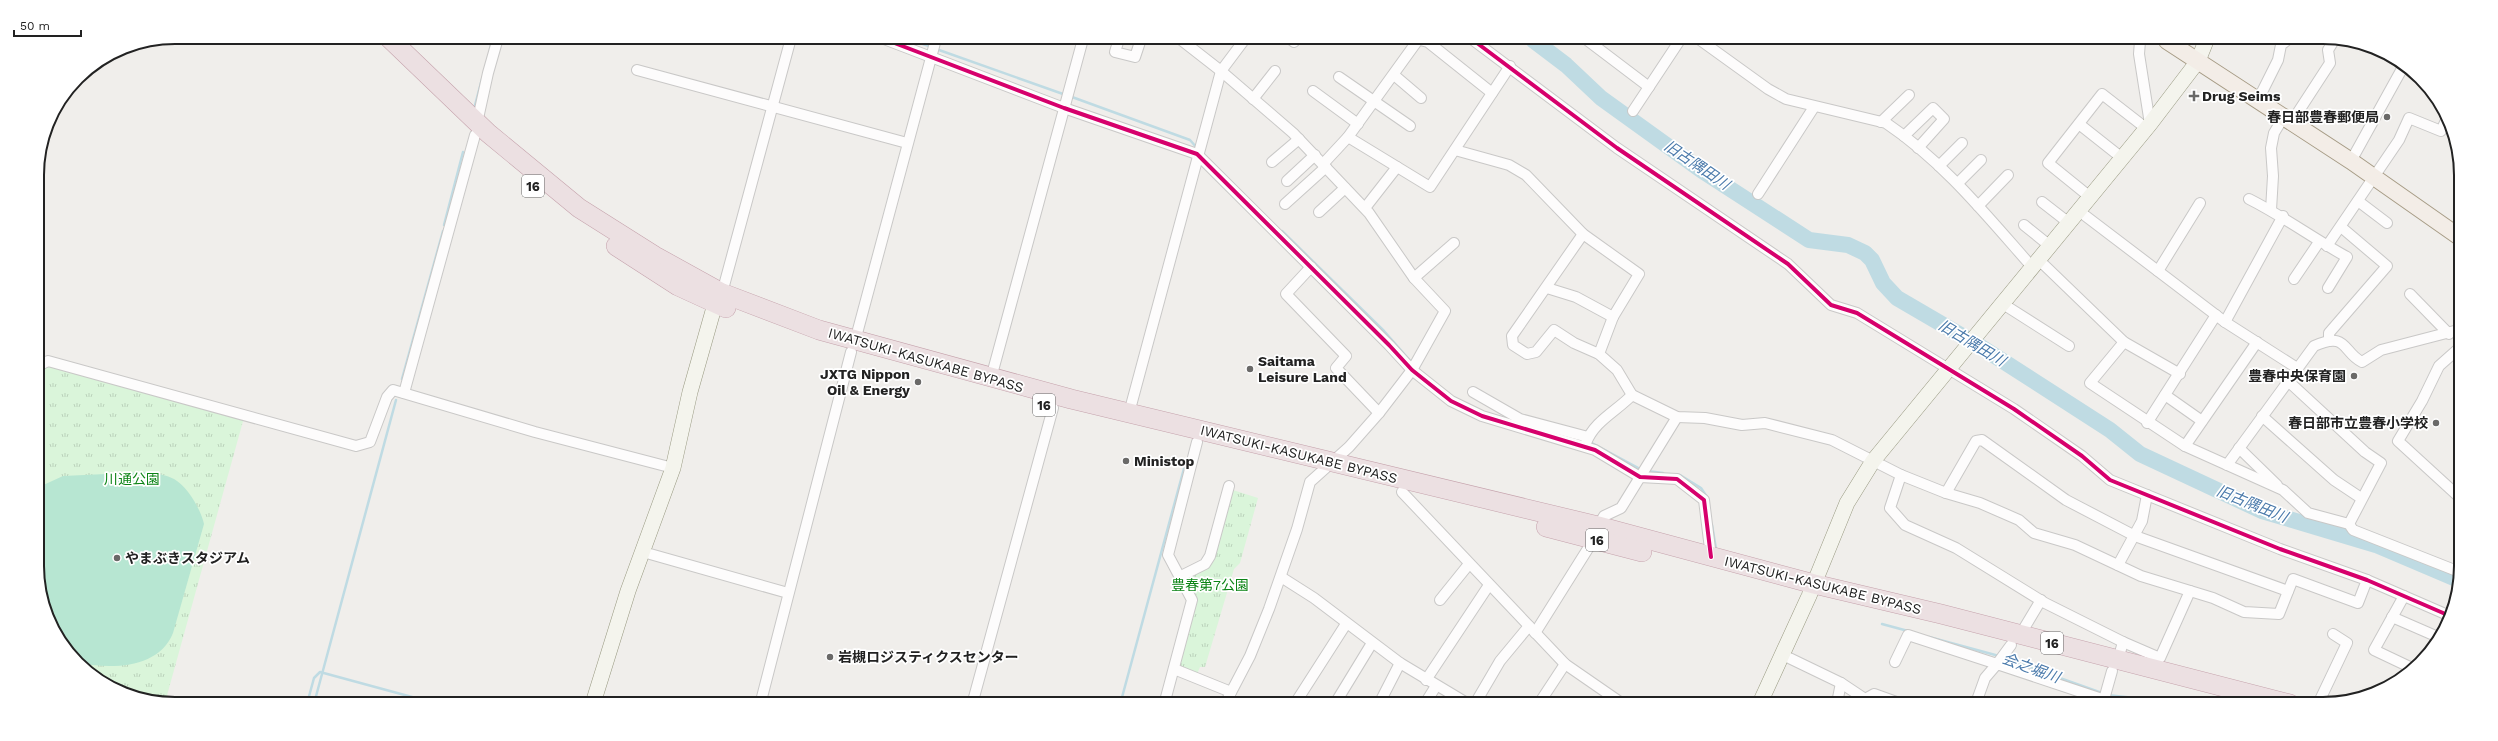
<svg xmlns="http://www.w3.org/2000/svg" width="2498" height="741" font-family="'Work Sans','Noto Sans JP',sans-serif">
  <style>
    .park { fill: url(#park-tufts) }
    .pitch { fill: #b7e6d2 }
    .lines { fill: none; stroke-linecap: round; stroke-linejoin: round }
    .stream { stroke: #bfdbe3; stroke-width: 2.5 }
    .river { stroke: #bfdbe3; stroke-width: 16 }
    .street-casing { stroke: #c9c8c7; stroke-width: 12 }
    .secondary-casing { stroke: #999a82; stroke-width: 16 }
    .primary-casing { stroke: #a79c86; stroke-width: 18 }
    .highway-casing { stroke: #c5a2ac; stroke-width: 20 }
    .street { stroke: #fdfcfc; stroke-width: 10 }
    .secondary { stroke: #f4f4ed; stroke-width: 15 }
    .primary { stroke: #f3ede7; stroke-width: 16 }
    .highway { stroke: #ece0e2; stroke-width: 19 }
    .cycleway-casing { stroke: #fff; stroke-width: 6 }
    .cycleway { stroke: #d6006c; stroke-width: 4 }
    .poi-dot { fill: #6a6968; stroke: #fff; stroke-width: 1.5 }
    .labels { text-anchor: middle; stroke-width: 3.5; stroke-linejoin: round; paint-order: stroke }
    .shield { fill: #fff; stroke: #646464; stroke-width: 1 }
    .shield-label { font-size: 13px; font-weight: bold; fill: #222 }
    .poi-label { font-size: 14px; font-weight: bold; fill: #222; stroke: #fff; text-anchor: start }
    .street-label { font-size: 14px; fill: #222; stroke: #fff }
    .park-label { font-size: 14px; fill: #0c8416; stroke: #fff }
    .water-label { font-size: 15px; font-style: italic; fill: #4a7aab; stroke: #fff }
    .rim { fill: none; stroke: #222; stroke-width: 2 }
  </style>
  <defs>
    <pattern id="park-tufts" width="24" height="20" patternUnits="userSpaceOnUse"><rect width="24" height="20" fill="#daf5da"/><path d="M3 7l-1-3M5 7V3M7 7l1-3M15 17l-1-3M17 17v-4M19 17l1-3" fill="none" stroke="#bbd2bb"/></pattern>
  </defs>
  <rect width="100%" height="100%" fill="#f0eeeb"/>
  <g class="park">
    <path d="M48,361L245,414L166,699H139L77,664L51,627L40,593L38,366Z"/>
    <path d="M1233,490L1258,498L1240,563L1234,569L1205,667H1200L1197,674L1183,670L1180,665L1196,600L1186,577L1207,565L1229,492Z"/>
  </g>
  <path class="pitch" d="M149,472C157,474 167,475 174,479C188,487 201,510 204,524L173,633C159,669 109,670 76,662L51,627L40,593L39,487L63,476Z"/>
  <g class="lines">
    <g class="stream">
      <path d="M908,39L932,47"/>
      <path d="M490,49L493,38"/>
      <path d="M939,50L1063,94"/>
      <path d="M1072,97L1190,140L1197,148"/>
      <path d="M474,109L482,79"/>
      <path d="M444,225L463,152"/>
      <path d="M1282,231L1384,331L1413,364"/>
      <path d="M402,379L443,231"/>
      <path d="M1590,442L1642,470"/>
      <path d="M1647,471L1663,473"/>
      <path d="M1680,475L1701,488L1707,497"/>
      <path d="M1712,525L1716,549"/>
      <path d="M1882,624L1908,631"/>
      <path d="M1929,637L1999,656"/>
      <path d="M2004,658L2102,693"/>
      <path d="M2107,695L2181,703"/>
      <path d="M308,700L314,678L320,672L423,700"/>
      <path d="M315,700L396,400"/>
      <path d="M1121,701L1186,461"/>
    </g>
    <path class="river" d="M1533,40L1566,65L1601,98L1701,170L1809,240L1848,245L1865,253L1872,260L1883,283L1897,298L1981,347L2110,430L2140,454L2262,511L2376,545L2456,579"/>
    <g class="street-casing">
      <g id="street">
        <path d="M884,39L1064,108L1197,154L1389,345L1412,370L1451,401L1482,416L1595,450L1640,477L1677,479L1704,500L1711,557"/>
        <path d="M1119,39L1115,52L1135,57L1141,39"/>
        <path d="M1180,39L1221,71L1293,133L1369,213L1414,278L1445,311L1412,370L1379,413L1349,447L1310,482L1297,529L1269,609L1250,656L1226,702"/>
        <path d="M1290,39L1294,42"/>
        <path d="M1420,40L1428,42L1492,93"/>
        <path d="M1473,40L1617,148L1788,264L1831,305L1857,313L2014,409L2082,456L2110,480L2280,549L2367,580L2450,616"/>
        <path d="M1587,40L1649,87"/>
        <path d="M1700,40L1768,89L1786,99L1886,123C1944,162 1987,216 2033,268"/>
        <path d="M2140,41L2139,54L2150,124"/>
        <path d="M637,70L907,143"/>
        <path d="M1394,75L1421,98"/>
        <path d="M1339,77L1410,126"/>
        <path d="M1313,91L1358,124"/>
        <path d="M1253,99L1275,71"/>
        <path d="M2258,100L2278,60L2281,45L2286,41"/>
        <path d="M1633,111L1680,40"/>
        <path d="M1881,122L1909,95"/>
        <path d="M477,123L488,73L498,38"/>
        <path d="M2291,123L2330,63L2328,50L2333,42"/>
        <path d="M2079,124L2122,158"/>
        <path d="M1904,136L1933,108L1944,119L1918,148"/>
        <path d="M1348,137L1430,187L1510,66"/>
        <path d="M1455,150L1509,165L1526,175L1583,234L1639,274L1613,317L1599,354"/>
        <path d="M2351,161L2403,67"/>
        <path d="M1272,162L1299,139"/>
        <path d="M1323,164L1348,137L1418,40"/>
        <path d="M1939,166L1962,143"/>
        <path d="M1287,181L1315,155"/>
        <path d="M1958,183L1981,160"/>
        <path d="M1758,194L1814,107"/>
        <path d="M2090,197L2048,163L2102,94L2147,129"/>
        <path d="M2249,199C2283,216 2314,239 2347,257L2328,288"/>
        <path d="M2358,201L2387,223"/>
        <path d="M2042,202L2069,223"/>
        <path d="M1285,204L1326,167"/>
        <path d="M1978,206L2008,175"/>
        <path d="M1365,208L1397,167"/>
        <path d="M2271,210L2273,176L2271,148L2274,133L2283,118"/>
        <path d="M2079,211L2225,322L2297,368"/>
        <path d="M1319,212L1345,188"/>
        <path d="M2024,225L2050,246"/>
        <path d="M1583,234L1512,336L1513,345L1527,354L1536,352L1554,330L1574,343L1599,354L1617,370L1632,395L1677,417L1705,418L1742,425L1765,423L1832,440L1901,475L1946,493L1980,503L2019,520L2034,533L2075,545L2141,576L2213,598L2244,612L2279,614L2293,579L2358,603L2367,580"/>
        <path d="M2327,246L2399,140L2409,118L2441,131L2448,116"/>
        <path d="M2039,260L2124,342L2180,374"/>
        <path d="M1311,267L1286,294L1346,356L1336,368L1379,413"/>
        <path d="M2158,271L2200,203"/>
        <path d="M1414,278L1454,243"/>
        <path d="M2294,279L2319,242"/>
        <path d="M1547,288L1576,297L1613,317"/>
        <path d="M722,293L791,38"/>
        <path d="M2410,294L2449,334"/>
        <path d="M2003,304L2069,346"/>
        <path d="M2225,322L2283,216"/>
        <path d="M855,341L936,39"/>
        <path d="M2329,341V333L2387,266L2341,227"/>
        <path d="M2124,342L2090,383L2185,446L2283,490L2308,513L2349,524L2353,530L2457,571"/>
        <path d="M38,366L48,361L356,446L370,442L387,397L393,390L535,432L673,468"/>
        <path d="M991,378L1083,39"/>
        <path d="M2288,381L2365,452L2381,463L2349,524"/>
        <path d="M1473,392L1520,419L1588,437"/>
        <path d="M404,393L475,135"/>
        <path d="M2165,395L2202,421"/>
        <path d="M1129,413L1221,71L1245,39"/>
        <path d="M2262,416L2334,480L2361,498"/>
        <path d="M2147,423L2216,315"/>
        <path d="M1586,443C1594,421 1617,411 1632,395"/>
        <path d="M2185,446L2257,342"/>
        <path d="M2239,448L2277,485"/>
        <path d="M2227,465L2314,346C2348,331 2342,352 2362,362L2381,350L2458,330"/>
        <path d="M1901,475L1890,508L1905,525L1956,548L2045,603L2123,642L2118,660"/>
        <path d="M1402,492L1565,664L1620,702"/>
        <path d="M1946,493L1976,441L1982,440L2066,500L2135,536L2288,591"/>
        <path d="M2457,495L2398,441L2422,401L2439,366L2457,350"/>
        <path d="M1598,526L1604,516L1621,508L1677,417"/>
        <path d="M643,552L788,593"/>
        <path d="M2118,565L2142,521L2147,495"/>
        <path d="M1183,575L1205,564L1210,556L1229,486"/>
        <path d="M1281,577L1314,598L1400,663L1465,702"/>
        <path d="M2404,596L2374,650L2414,669"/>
        <path d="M1440,600L1469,564"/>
        <path d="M2392,617L2438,637L2433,647"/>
        <path d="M1535,633L1594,539"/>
        <path d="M2020,635L2041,600"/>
        <path d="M2123,642L2160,658L2190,591"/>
        <path d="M1783,655L1841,683L1865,699L1874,694L1899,703"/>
        <path d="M1895,662L1908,635L1997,664L2011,645"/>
        <path d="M1174,669L1231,692"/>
        <path d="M1426,680L1489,585"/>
        <path d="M761,701L851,352"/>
        <path d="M973,701L1053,408"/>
        <path d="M1165,701L1192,600L1168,555L1197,442"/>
        <path d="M1296,702L1346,624"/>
        <path d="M1336,702L1372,643"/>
        <path d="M1380,702L1400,663"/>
        <path d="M1426,702L1436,686"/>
        <path d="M1476,702L1500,661L1529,626"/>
        <path d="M1540,702L1565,664"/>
        <path d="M1837,703L1841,683"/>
        <path d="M1976,703L1985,678L1997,664L2102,699"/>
        <path d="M2103,703L2112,671"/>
        <path d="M2318,704L2347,643L2333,634"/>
      </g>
    </g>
    <g class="secondary-casing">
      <g id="secondary">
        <path d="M594,700L628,591L673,468L690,392L715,304L721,295"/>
        <path d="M1760,703L1809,596L1847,503L1873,461L2150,124L2198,61L2206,41"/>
      </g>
    </g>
    <g class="primary-casing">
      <path id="primary" d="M2167,41L2351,161L2458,236"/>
    </g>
    <g class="highway-casing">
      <g id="highway">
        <path d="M388,37L488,133L579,208L655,256L722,293L819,330L1071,399L1598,526L1814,584L1941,614L2290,704"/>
        <path d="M616,246L678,286L726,308"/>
        <path d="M1546,527L1642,552"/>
      </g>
    </g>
    <use href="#street" class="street"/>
    <use href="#secondary" class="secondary"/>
    <use href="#primary" class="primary"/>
    <use href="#highway" class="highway"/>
    <g class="cycleway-casing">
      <g id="cycleway">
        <path d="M884,39L1064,108L1197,154L1389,345L1412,370L1451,401L1482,416L1595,450L1640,477L1677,479L1704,500L1711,557"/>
        <path d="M1473,40L1617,148L1788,264L1831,305L1857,313L2014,409L2082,456L2110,480L2280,549L2367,580L2450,616"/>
      </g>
    </g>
    <use href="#cycleway" class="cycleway"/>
  </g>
  <g class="poi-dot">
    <path d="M2192 90h4v4h4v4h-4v4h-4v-4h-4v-4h4z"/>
    <circle cx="2387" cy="117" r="4"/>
    <circle cx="1250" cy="369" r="4"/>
    <circle cx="2354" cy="376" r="4"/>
    <circle cx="918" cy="382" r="4"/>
    <circle cx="2436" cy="423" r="4"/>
    <circle cx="1126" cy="461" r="4"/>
    <circle cx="117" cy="558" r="4"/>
    <circle cx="830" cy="657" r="4"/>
  </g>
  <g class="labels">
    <g class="shield">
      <rect x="522" y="175" width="22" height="22" rx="3"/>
      <rect x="1033" y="394" width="22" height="22" rx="3"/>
      <rect x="1586" y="529" width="22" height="22" rx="3"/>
      <rect x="2041" y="632" width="22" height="22" rx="3"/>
    </g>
    <g class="shield-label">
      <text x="533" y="191">16</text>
      <text x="1044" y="410">16</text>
      <text x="1597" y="545">16</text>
      <text x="2052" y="648">16</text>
    </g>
    <g class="poi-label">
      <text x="2202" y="101">Drug Seims</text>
      <text x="2379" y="122" text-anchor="end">春日部豊春郵便局</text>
      <text x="1258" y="366">Saitama<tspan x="1258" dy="16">Leisure Land</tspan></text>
      <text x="910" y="379" text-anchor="end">JXTG Nippon<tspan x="910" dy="16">Oil &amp; Energy</tspan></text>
      <text x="2346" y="381" text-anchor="end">豊春中央保育園</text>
      <text x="2428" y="428" text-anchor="end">春日部市立豊春小学校</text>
      <text x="1134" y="466">Ministop</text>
      <text x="125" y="563">やまぶきスタジアム</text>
      <text x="838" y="662">岩槻ロジスティクスセンター</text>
    </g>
    <g class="street-label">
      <text transform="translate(926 360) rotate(16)" y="5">IWATSUKI-KASUKABE BYPASS</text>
      <text transform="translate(1299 454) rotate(14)" y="5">IWATSUKI-KASUKABE BYPASS</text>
      <text transform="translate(1823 585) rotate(14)" y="5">IWATSUKI-KASUKABE BYPASS</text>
    </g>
    <g class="park-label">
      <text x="132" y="484">川通公園</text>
      <text x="1210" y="590">豊春第7公園</text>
    </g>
    <g class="water-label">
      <text transform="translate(1697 165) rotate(34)" y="5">旧古隅田川</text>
      <text transform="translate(1972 343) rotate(31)" y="5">旧古隅田川</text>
      <text transform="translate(2252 504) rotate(22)" y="5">旧古隅田川</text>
      <text transform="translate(2031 668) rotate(20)" y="5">会之堀川</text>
    </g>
  </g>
  <path d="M0 0H2498V741H0ZM175 44H2323A131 131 0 0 1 2454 175V566A131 131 0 0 1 2323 697H175A131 131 0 0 1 44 566V175A131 131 0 0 1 175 44Z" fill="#fff" fill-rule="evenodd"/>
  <path class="rim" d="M175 44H2323A131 131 0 0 1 2454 175V566A131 131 0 0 1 2323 697H175A131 131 0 0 1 44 566V175A131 131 0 0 1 175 44Z"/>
  <path d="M14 30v6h67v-6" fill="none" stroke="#222222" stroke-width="2"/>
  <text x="20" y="30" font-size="12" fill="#222222" stroke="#ffffff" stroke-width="3" paint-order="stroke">50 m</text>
</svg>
